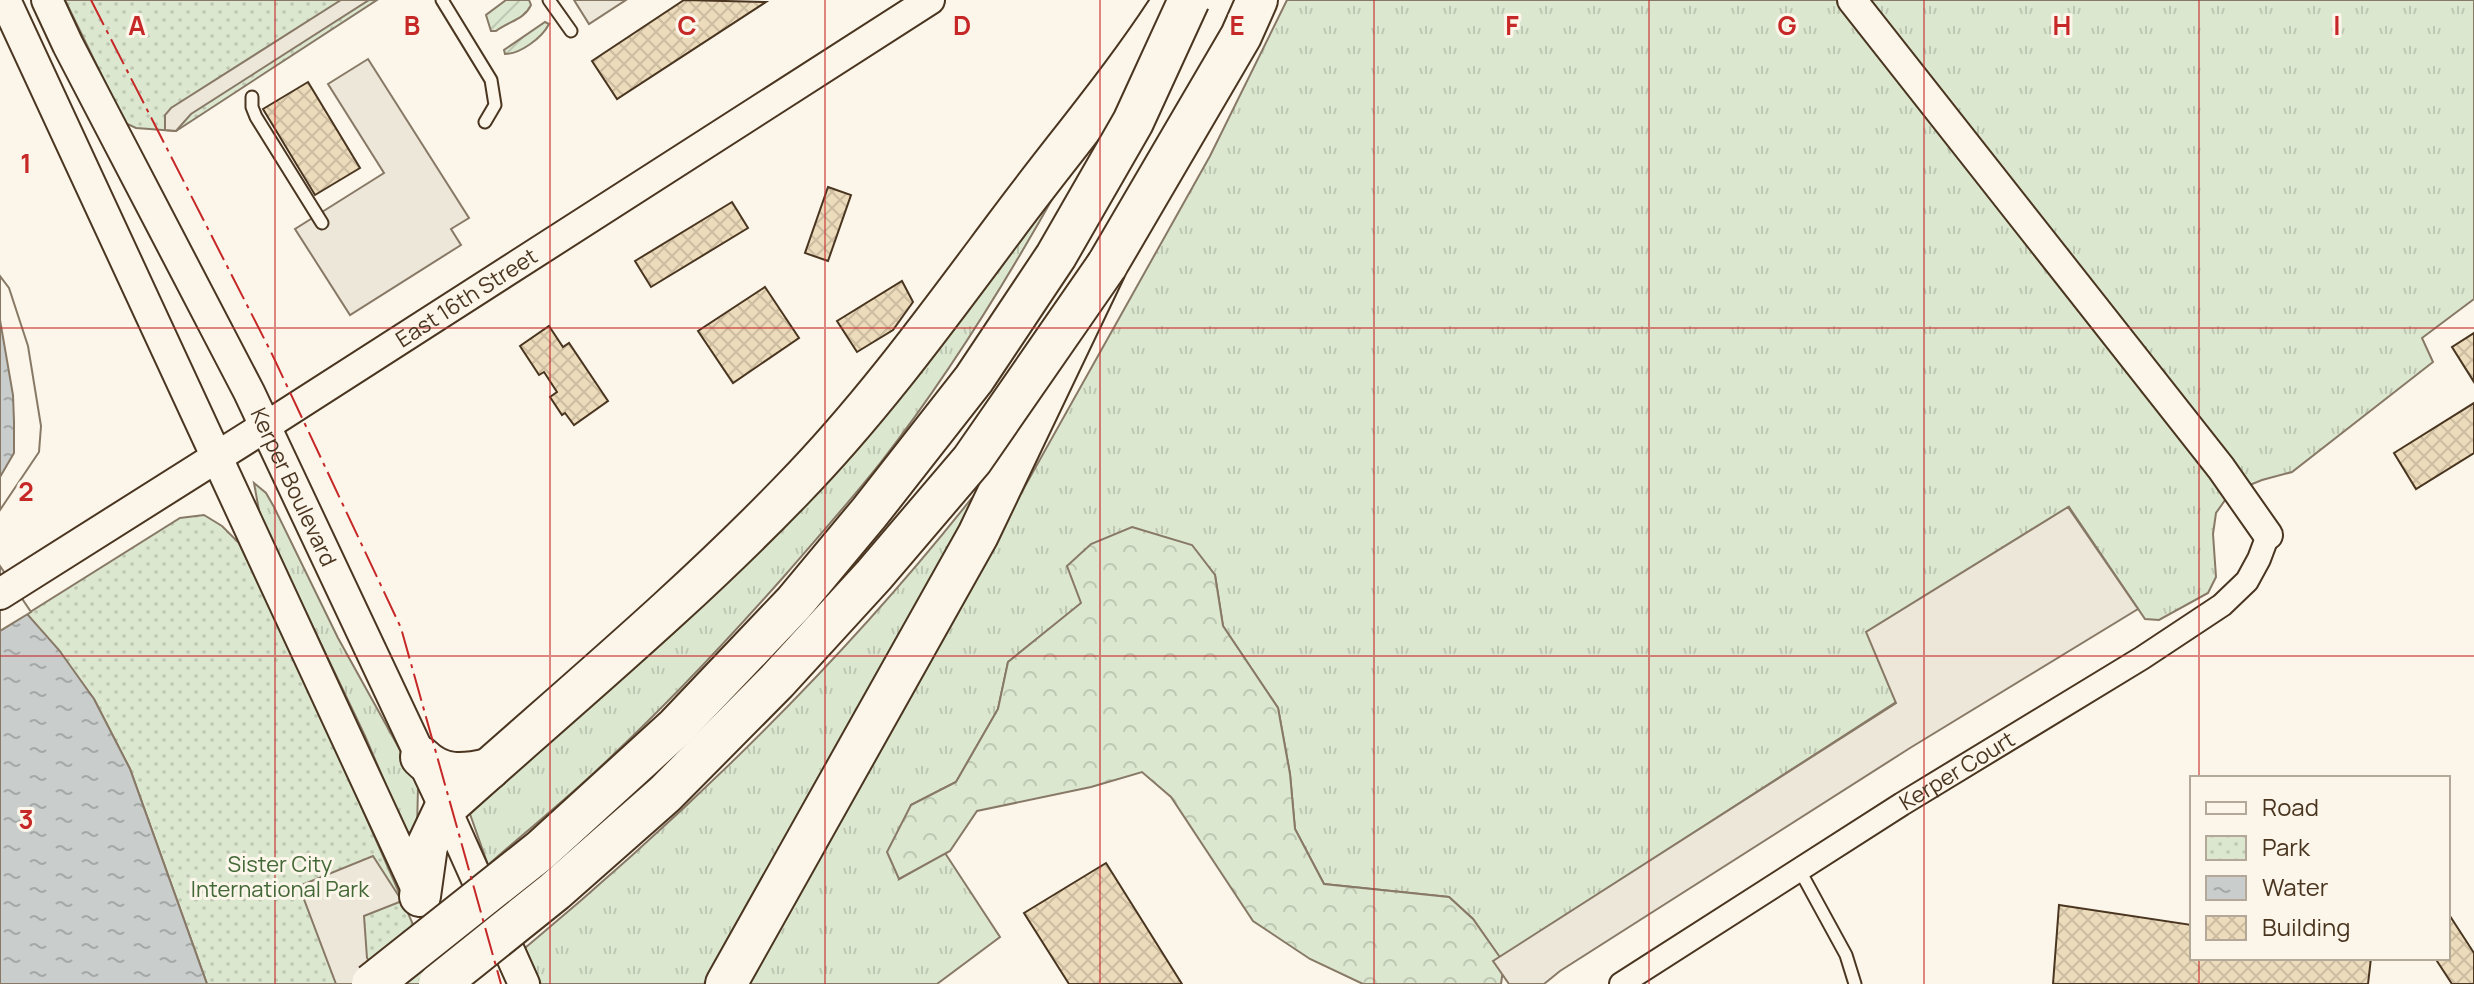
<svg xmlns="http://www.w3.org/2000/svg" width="2474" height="984" font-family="Manrope,sans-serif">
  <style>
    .grass { fill: url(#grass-tufts); stroke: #887966; stroke-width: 2 }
    .forest { fill: url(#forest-crowns); stroke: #887966; stroke-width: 2 }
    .park { fill: url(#park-dots); stroke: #887966; stroke-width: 2 }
    .garden { fill: url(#garden-furrows); stroke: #887966; stroke-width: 2 }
    .parking { fill: #ede7d9; stroke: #887966; stroke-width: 2 }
    .water { fill: url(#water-ripples); stroke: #887966; stroke-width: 2 }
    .pier { fill: #fbf6e9; stroke: #887966; stroke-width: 2 }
    .building { fill: url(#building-cross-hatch); stroke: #4a3520; stroke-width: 2 }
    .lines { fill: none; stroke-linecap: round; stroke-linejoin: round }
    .service-casing { stroke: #4a3520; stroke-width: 15 }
    .minor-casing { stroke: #4a3520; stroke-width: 26 }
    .tertiary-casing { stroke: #4a3520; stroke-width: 32 }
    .secondary-casing { stroke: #4a3520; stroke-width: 34 }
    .motorway-casing { stroke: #4a3520; stroke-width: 44 }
    .service { stroke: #fbf6e9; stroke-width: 11 }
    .minor { stroke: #fbf6e9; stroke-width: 22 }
    .tertiary { stroke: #fbf6e9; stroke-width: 28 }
    .secondary { stroke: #fbf6e9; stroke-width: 30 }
    .motorway { stroke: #fbf6e9; stroke-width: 40 }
    .motorway-bridge-casing { stroke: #4a3520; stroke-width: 44; stroke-linecap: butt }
    .motorway-bridge { stroke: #fbf6e9; stroke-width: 40 }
    .power { stroke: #c62828; stroke-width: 2; stroke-dasharray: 28 6 4 6; stroke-linecap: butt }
    .grid { fill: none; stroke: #c62828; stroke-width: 2; stroke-opacity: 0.55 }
    .labels { text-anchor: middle; stroke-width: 6; stroke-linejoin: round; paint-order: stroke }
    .street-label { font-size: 22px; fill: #4a3520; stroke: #fbf6e9 }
    .park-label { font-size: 22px; fill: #436837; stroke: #fbf6e9 }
    .grid-label { font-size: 26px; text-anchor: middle; font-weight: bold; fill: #c62828; stroke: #fbf6e9; stroke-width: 6; stroke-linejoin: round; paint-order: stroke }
  </style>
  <defs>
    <pattern id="grass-tufts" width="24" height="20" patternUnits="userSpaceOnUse" patternTransform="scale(2)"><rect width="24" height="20" fill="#dce7d0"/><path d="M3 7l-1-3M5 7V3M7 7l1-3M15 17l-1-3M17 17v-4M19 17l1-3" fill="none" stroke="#bec7b2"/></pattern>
    <pattern id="forest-crowns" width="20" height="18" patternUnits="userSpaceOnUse" patternTransform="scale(2)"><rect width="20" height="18" fill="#dce7d0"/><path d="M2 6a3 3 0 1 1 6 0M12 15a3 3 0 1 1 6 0" fill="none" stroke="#bec7b2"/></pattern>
    <pattern id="park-dots" width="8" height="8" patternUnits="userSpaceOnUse" patternTransform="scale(2)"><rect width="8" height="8" fill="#dce7d0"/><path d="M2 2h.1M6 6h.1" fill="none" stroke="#bec7b2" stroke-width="1.8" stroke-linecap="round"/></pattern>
    <pattern id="garden-furrows" width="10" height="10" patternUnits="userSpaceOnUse" patternTransform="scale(2)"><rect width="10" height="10" fill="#dce7d0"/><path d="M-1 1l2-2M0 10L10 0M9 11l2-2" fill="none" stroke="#bec7b2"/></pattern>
    <pattern id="water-ripples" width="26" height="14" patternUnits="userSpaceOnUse" patternTransform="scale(2)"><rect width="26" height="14" fill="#c9cecd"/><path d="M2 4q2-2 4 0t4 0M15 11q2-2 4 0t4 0" fill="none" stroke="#a5a8a6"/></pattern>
    <pattern id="building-cross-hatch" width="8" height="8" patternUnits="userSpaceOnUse" patternTransform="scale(2)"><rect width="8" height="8" fill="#ecdcbc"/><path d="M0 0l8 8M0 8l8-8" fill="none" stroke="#ccbda1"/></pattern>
  </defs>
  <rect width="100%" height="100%" fill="#fbf6e9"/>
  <g class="grass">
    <path d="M1287,0H2474V299L2422,338L2433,362L2292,472L2262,480L2230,493L2216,513L2213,534L2216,577L2208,593L2159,620L2145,619L2069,507L1896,702L1500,958L1473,919L1449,897L1324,884L1295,829L1290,774L1278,708L1223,626L1215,575L1082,603L1008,662L998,709L956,782L911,805L899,879L945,853L1000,937L937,984H746L1210,156Z"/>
    <path d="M1059,187C1006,282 948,376 881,462C851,500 819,536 787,573C727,641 664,708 597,770C562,803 524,833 488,865L470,814L605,688Z"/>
    <path d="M989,476L704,984H541L525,948C694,807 854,651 989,476Z"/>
    <path d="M254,483L266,493L274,507L338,638L415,777L418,787L417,830L412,833L406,832L365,736L260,516Z"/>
  </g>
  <path class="forest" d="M1132,527L1192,545L1215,575L1223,626L1278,708L1290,774L1295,829L1324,884L1449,897L1473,919L1504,963L1501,984H1363L1310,959L1253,921L1171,797L1142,772L1091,787L977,811L950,851L899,879L887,852L911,805L956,782L998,709L1008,662L1081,603L1067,566L1091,544Z"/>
  <g class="park">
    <path d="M65,0H377L176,131L136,128L125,123Z"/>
    <path d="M204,515L222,526L239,543L327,728L439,984H207L130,769L94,699L27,614L180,518Z"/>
  </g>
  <g class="garden">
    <path d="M506,0H529L531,5C524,20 509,21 496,31H491L486,15Z"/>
    <path d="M545,22L549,24C542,38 520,54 505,54L504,50Z"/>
  </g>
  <g class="parking">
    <path d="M341,0H369L191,114L176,131L165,130V115L171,108Z"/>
    <path d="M574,0H626L589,24Z"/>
    <path d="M368,59L469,218L451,229L461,245L350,315L295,229L384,173L328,84Z"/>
    <path d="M2068,507L2138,609L1910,748L1560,971L1544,984H1509L1493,961L1896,703L1866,632Z"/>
    <path d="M373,856L402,901L364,916L367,958L387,984H336L299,886Z"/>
  </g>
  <g class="water">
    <path d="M0,280L37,426L0,506Z"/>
    <path d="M0,570L27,614L59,650L94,699L130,769L207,984H0Z"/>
  </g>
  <g class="pier">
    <path d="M0,276L9,288L28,346L41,426L39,452L0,510V477L14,453V422L13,395L0,320Z"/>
    <path d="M0,566L31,612L0,631Z"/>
  </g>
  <g class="building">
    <path d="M684,0L766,2L617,99L592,61Z"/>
    <path d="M308,82L360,168L315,195L263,109Z"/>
    <path d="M828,187L851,195L828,261L805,253Z"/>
    <path d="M732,202L748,228L651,287L635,261Z"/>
    <path d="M902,281L913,302L893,330L857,352L837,321Z"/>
    <path d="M765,287L799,338L733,383L698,331Z"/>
    <path d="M549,326L563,347L569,343L608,401L574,425L565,413L562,415L550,397L557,392L544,372L539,375L520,346Z"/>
    <path d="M2474,333V382L2452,347Z"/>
    <path d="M2474,403V453L2416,489L2394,453Z"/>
    <path d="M1106,863L1182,984H1069L1024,913Z"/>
    <path d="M2059,905L2192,925V958H2371L2368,984H2053Z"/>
    <path d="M2448,913L2474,953V984H2452L2435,958H2448Z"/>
  </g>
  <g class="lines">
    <g class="service-casing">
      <g id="service">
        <path d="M442,0L491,80L495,105L485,122"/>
        <path d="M549,0L571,31"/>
        <path d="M252,97V107L256,117L322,223"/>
        <path d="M1799,869L1846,955L1855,984"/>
      </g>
    </g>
    <g class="minor-casing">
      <g id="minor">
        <path id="s1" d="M1621,984L1902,804L2142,658L2222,605L2247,581L2259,559L2268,535"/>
      </g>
    </g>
    <g class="tertiary-casing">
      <g id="tertiary">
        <path d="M1852,0L2221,468L2268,535"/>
        <path id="s2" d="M266,426L930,0"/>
      </g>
    </g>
    <g class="secondary-casing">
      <g id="secondary">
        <path d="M5,0L421,898"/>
        <path id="s3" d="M47,0L68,45L249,392L445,808L524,984"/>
        <path d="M0,594L266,426"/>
      </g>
    </g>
    <g class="motorway-casing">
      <g id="motorway">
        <path d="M421,757C441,777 463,775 489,769"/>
        <path d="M420,896L427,846L445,808C562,703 683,603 792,490C871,409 937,318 1005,227C1061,151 1123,80 1174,0"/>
        <path d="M726,984L978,535L1107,265L1241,36L1257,0"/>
      </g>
    </g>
    <use href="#service" class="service"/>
    <use href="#minor" class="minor"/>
    <use href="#tertiary" class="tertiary"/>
    <use href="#secondary" class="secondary"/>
    <use href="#motorway" class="motorway"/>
    <g class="motorway-bridge-casing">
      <g id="motorway-bridge">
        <path d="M372,984L541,850L676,727L794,603L869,513L974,379L1056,256L1133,122L1189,0"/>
        <path d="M439,984L555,891L665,794L777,681L874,575L972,460L1107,265"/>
      </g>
    </g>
    <use href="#motorway-bridge" class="motorway-bridge"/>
    <path class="power" d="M91,0L271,352L401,628L501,984"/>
  </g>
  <path class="grid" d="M275,0V984M550,0V984M825,0V984M1100,0V984M1374,0V984M1649,0V984M1924,0V984M2199,0V778M0,328H2474M0,656H2474M2199,958V984"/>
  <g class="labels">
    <g class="street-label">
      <text dy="8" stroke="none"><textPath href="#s2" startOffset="238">East 16th Street</textPath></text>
      <text dy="8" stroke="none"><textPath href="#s3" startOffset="546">Kerper Boulevard</textPath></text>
      <text dy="8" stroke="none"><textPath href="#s1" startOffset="398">Kerper Court</textPath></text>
    </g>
    <g class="park-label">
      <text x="280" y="872">Sister City<tspan x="280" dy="25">International Park</tspan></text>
    </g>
  </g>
  <g class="grid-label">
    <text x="137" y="35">A</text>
    <text x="412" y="35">B</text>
    <text x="687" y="35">C</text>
    <text x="962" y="35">D</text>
    <text x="1237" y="35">E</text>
    <text x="1512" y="35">F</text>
    <text x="1787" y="35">G</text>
    <text x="2062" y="35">H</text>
    <text x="2337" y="35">I</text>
    <text x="26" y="173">1</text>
    <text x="26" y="501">2</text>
    <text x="26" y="829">3</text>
  </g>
  <rect x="2190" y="776" width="260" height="184" fill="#fbf6e9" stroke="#b4a999" stroke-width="2"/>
  <rect x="2206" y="802" width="40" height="12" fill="#fbf6e9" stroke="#b4a999" stroke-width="2"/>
  <text x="2262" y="816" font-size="24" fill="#4a3520">Road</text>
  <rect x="2206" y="836" width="40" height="24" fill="url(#park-dots)" stroke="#b4a999" stroke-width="2"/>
  <text x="2262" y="856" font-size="24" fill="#4a3520">Park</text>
  <rect x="2206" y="876" width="40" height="24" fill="url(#water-ripples)" stroke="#b4a999" stroke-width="2"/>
  <text x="2262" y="896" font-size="24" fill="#4a3520">Water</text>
  <rect x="2206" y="916" width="40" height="24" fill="url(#building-cross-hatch)" stroke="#b4a999" stroke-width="2"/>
  <text x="2262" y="936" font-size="24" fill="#4a3520">Building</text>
</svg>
